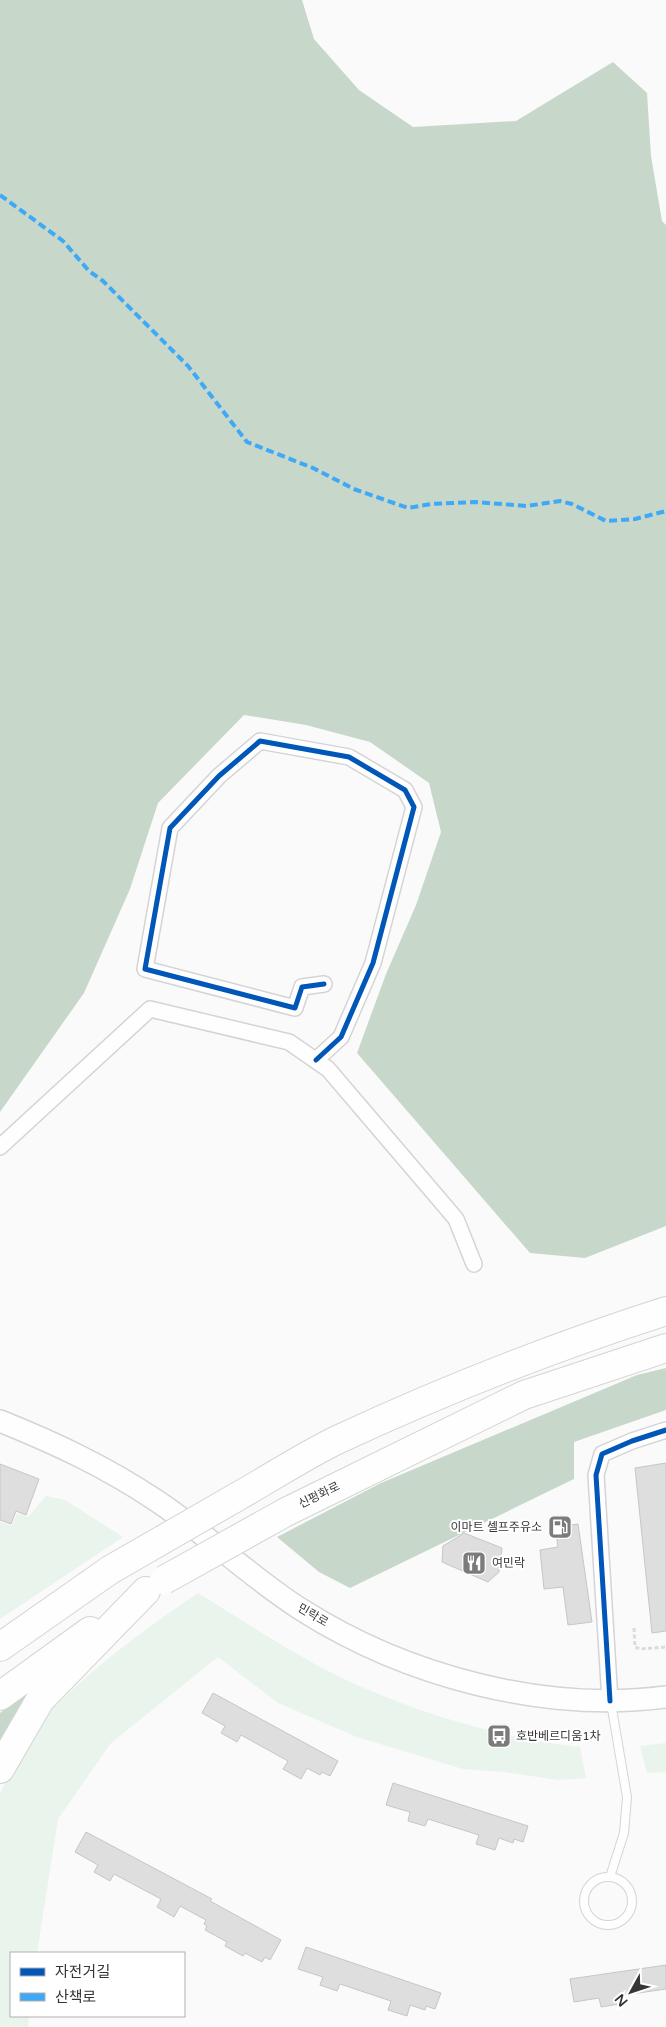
<svg xmlns="http://www.w3.org/2000/svg" width="666" height="2027" font-family="'Varela Round','Noto Sans KR',sans-serif">
  <style>
    .green { fill: #e9f4ec }
    .forest { fill: #c7d8cb }
    .building { fill: #dedede; stroke: #c6c6c6 }
    .lines { fill: none; stroke-linecap: round; stroke-linejoin: round }
    .lane-casing { stroke: #d4d4d4; stroke-width: 10 }
    .street-casing { stroke: #d4d4d4; stroke-width: 18 }
    .secondary-casing { stroke: #d4d4d4; stroke-width: 24 }
    .highway-casing { stroke: #d4d4d4; stroke-width: 30 }
    .path { stroke: #dbdbdb; stroke-width: 3; stroke-dasharray: 4 2.5; stroke-linecap: butt }
    .lane { stroke: #fefefe; stroke-width: 8 }
    .street { stroke: #fefefe; stroke-width: 15 }
    .secondary { stroke: #fefefe; stroke-width: 21 }
    .highway { stroke: #fefefe; stroke-width: 28 }
    .highway-bridge-casing { stroke: #d4d4d4; stroke-width: 30; stroke-linecap: butt }
    .highway-bridge { stroke: #fefefe; stroke-width: 28 }
    .quiet { stroke: #3fa9f5; stroke-width: 4; stroke-dasharray: 8 4; stroke-linecap: butt }
    .cycleway-casing { stroke: #fff; stroke-width: 8 }
    .cycleway { stroke: #0057b8; stroke-width: 5 }
    .labels { text-anchor: middle; stroke-width: 4; stroke-linejoin: round; paint-order: stroke }
    .street-label { font-size: 12px; fill: #363637; stroke: #fff }
    .poi-label { font-size: 12px; fill: #363637; stroke: #fff; text-anchor: start }
  </style>
  <rect width="100%" height="100%" fill="#fafafa"/>
  <g class="green">
    <path d="M46,1496L65,1500L123,1537L0,1619V1522L12,1526L17,1513L28,1517Z"/>
    <path d="M198,1593C257,1629 316,1670 381,1695C445,1721 511,1739 580,1747L586,1778L558,1780L505,1772L463,1769L357,1737L278,1703L218,1657L111,1743L58,1819L37,1953H11V2016H29L28,2027H0V1794L3,1787C14,1767 24,1742 39,1724C85,1672 141,1632 198,1593Z"/>
    <path d="M666,1743V1772L647,1773L640,1746Z"/>
  </g>
  <g class="forest">
    <path d="M0,0H302L314,39L359,90L413,127L516,121L613,62L647,93L651,156L662,221L666,225V1226L585,1258L530,1253L357,1053L386,974L416,905L441,832L429,783L370,742L306,725L244,715L158,803L130,889L84,993L0,1112Z"/>
    <path d="M666,1368V1410L574,1442V1479L350,1588L319,1572L277,1537L381,1483L637,1375Z"/>
    <path d="M41,1680L40,1688L0,1742V1713Z"/>
  </g>
  <g class="building">
    <path d="M666,1463V1631L652,1633L635,1468Z"/>
    <path d="M0,1464L39,1479L26,1515L16,1511L11,1524L0,1520Z"/>
    <path d="M578,1524L592,1622L568,1625L563,1587L544,1589L540,1550L558,1547L555,1527Z"/>
    <path d="M464,1533L502,1548L499,1572L488,1582L442,1562L443,1546Z"/>
    <path d="M213,1693L338,1761L330,1776L322,1772L320,1775L307,1768L301,1779L283,1769L288,1761L241,1735L237,1742L221,1733L225,1726L202,1713Z"/>
    <path d="M393,1783L528,1826L523,1842L514,1839L513,1843L499,1838L495,1850L476,1844L479,1835L428,1819L425,1826L408,1821L410,1812L386,1805Z"/>
    <path d="M86,1832L212,1899L210,1901L281,1940L270,1960L265,1957L262,1962L245,1953L243,1956L225,1946L227,1942L205,1930L207,1926L204,1924L206,1920L180,1906L174,1917L157,1907L161,1899L114,1874L110,1881L94,1872L98,1865L75,1852Z"/>
    <path d="M306,1947L441,1993L435,2009L426,2006L425,2010L410,2005L407,2016L388,2010L391,2001L340,1984L337,1991L320,1985L323,1977L298,1969Z"/>
    <path d="M666,1965V1989L618,1996L619,2004L601,2007L599,1998L574,2002L570,1979Z"/>
  </g>
  <g class="lines">
    <g class="lane-casing">
      <g id="lane">
        <circle cx="608" cy="1901" r="24"/>
        <path d="M610,1877L624,1833L627,1797L611,1703"/>
      </g>
    </g>
    <g class="street-casing">
      <g id="street">
        <path d="M316,1060L341,1037L373,963L414,807L405,790L349,757L260,741L219,776L170,828L145,969L295,1008L302,987L324,984"/>
        <path d="M0,1147L150,1009L289,1042L328,1069L456,1219L474,1264"/>
        <path d="M610,1701L596,1475L602,1454L632,1441L666,1430"/>
      </g>
    </g>
    <g class="secondary-casing">
      <path id="secondary" d="M0,1421C57,1444 106,1467 157,1501C208,1535 251,1578 302,1610C406,1676 544,1713 666,1697"/>
    </g>
    <g class="highway-casing">
      <g id="highway">
        <path d="M235,1498C269,1479 302,1457 337,1440C444,1390 554,1347 666,1311"/>
        <path d="M286,1512L524,1395L666,1348"/>
        <path d="M0,1647L110,1570"/>
        <path d="M0,1696L90,1631"/>
        <path d="M0,1769L40,1700L146,1591"/>
      </g>
    </g>
    <path class="path" d="M634,1628L635,1647L640,1649L666,1647"/>
    <use href="#lane" class="lane"/>
    <use href="#street" class="street"/>
    <use href="#secondary" class="secondary"/>
    <use href="#highway" class="highway"/>
    <g class="highway-bridge-casing">
      <g id="highway-bridge">
        <path d="M110,1570L235,1498"/>
        <path d="M164,1580L286,1512"/>
      </g>
    </g>
    <use href="#highway-bridge" class="highway-bridge"/>
    <path class="quiet" d="M0,195L63,241L89,271L103,281L188,366L247,442L313,468L354,489L408,508L431,504L475,502L527,506L560,501L572,504L606,521L635,519L666,511"/>
    <g class="cycleway-casing">
      <g id="cycleway">
        <path d="M316,1060L341,1037L373,963L414,807L405,790L349,757L260,741L219,776L170,828L145,969L295,1008L302,987L324,984"/>
        <path d="M610,1701L596,1475L602,1454L632,1441L666,1430"/>
      </g>
    </g>
    <use href="#cycleway" class="cycleway"/>
  </g>
  <defs>
    <g id="fuel-square" transform="scale(1.25)"><rect x="-9" y="-9" width="18" height="18" rx="4" fill="#7b7b7b" stroke="#fff"/><path d="M-5.5-6h7V0h2V4h1.3V-2.5L3-4.5l.8-.8L6-3V5H2.5V1h-1V6h-7ZM-4.2-4.7v3.2H.2V-4.7Z" fill="#fff"/></g>
    <g id="restaurant-square" transform="scale(1.25)"><rect x="-9" y="-9" width="18" height="18" rx="4" fill="#7b7b7b" stroke="#fff"/><path d="M-5-6h1v4h1v-4h1v4h1v-4h1v5L-1.5 .5V6h-2V.5L-5-1ZM5-6V6H3V1.5H1.5Q1.5-4 5-6Z" fill="#fff"/></g>
    <g id="bus-square" transform="scale(1.25)"><rect x="-9" y="-9" width="18" height="18" rx="4" fill="#7b7b7b" stroke="#fff"/><path d="M-5-6H5V4H4V6H2V4H-2V6H-4V4H-5ZM-3.5-4V0h7V-4ZM-3.5 1.2v1.5H-2V1.2ZM2 1.2v1.5H3.5V1.2Z" fill="#fff"/></g>
  </defs>
  <g fill-rule="evenodd">
    <use href="#fuel-square" x="560" y="1527"/>
    <use href="#restaurant-square" x="474" y="1563"/>
    <use href="#bus-square" x="499" y="1736"/>
  </g>
  <g class="labels">
    <g class="street-label">
      <text transform="translate(319 1495) rotate(-26)" y="4">신평화로</text>
      <text transform="translate(313 1615) rotate(30)" y="4">민락로</text>
    </g>
    <g class="poi-label">
      <text x="542" y="1531" text-anchor="end">이마트 셀프주유소</text>
      <text x="492" y="1567">여민락</text>
      <text x="516" y="1740">호반베르디움1차</text>
    </g>
  </g>
  <rect x="10" y="1952" width="175" height="65" fill="#ffffff" stroke="#afafaf"/>
  <rect x="20" y="1968" width="25" height="8" fill="#0057b8" stroke="#afafaf"/>
  <text x="55" y="1977" font-size="15" fill="#363637">자전거길</text>
  <rect x="20" y="1993" width="25" height="8" fill="#3fa9f5" stroke="#afafaf"/>
  <text x="55" y="2002" font-size="15" fill="#363637">산책로</text>
  <g transform="translate(631 1992) rotate(230)" stroke="#ffffff" stroke-width="4" paint-order="stroke">
  <path d="M0-4L9 19L0 12L-9 19Z" fill="#363637"/>
  <text y="-8" font-size="14" font-weight="bold" text-anchor="middle" fill="#363637">N</text>
  </g>
</svg>
